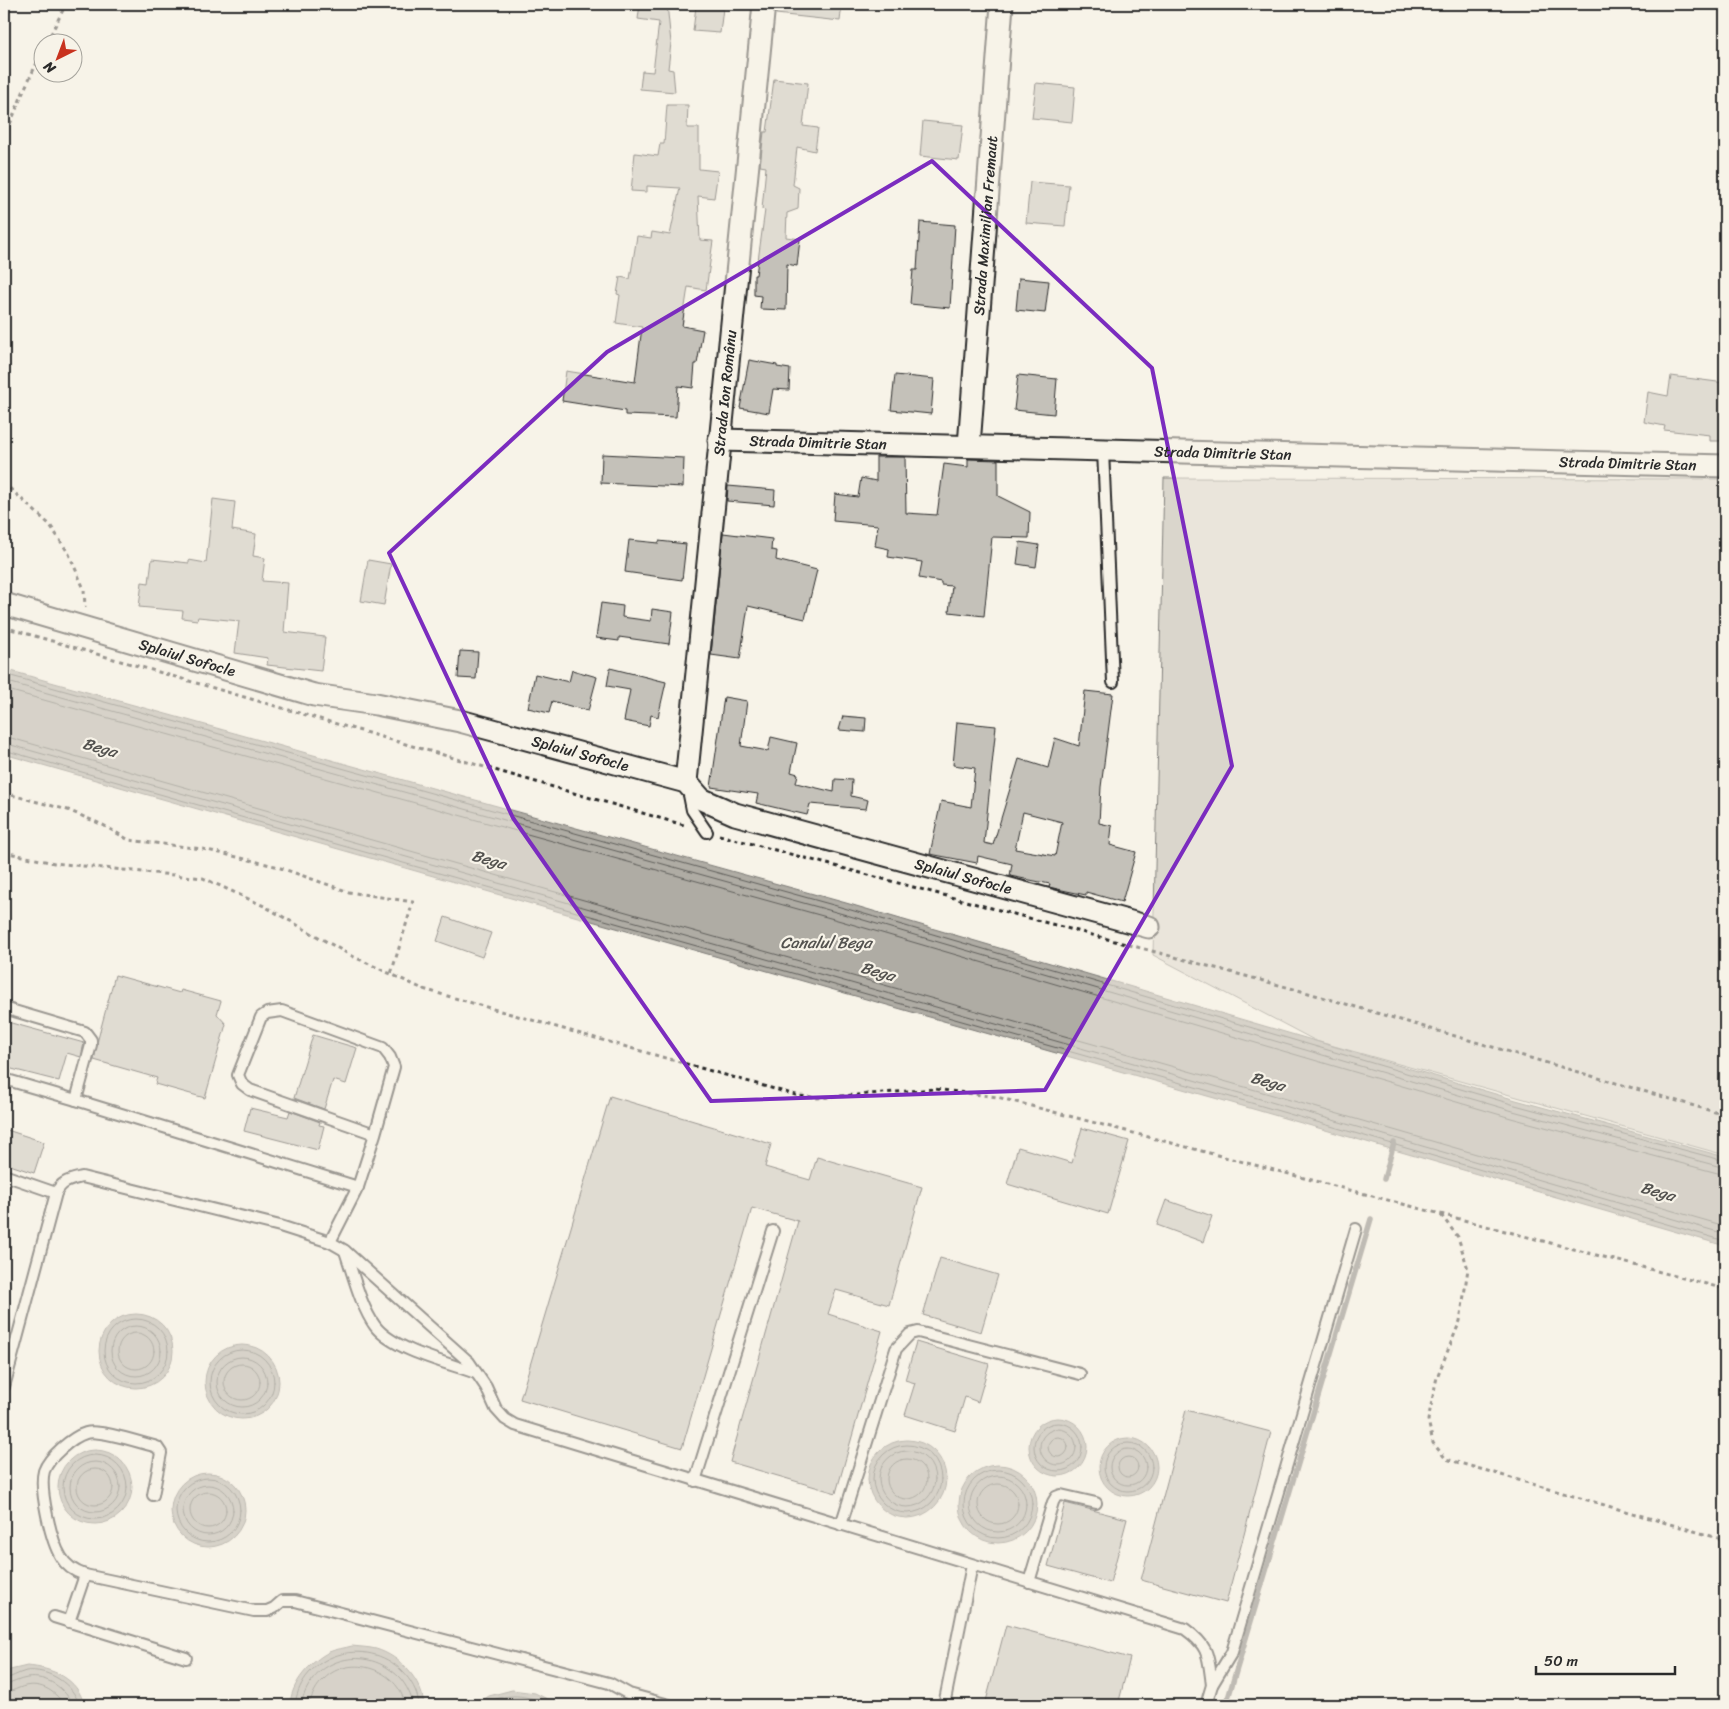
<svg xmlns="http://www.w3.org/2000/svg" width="1729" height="1709" font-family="Sriracha,sans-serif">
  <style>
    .green { fill: #dad6cc; stroke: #82807c }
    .water { fill: #afaca4; stroke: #7a7874 }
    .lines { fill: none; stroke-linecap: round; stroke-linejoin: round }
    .shore { stroke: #605f5b; stroke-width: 1 }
    .stream { stroke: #7a7874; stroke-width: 5.5 }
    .building { fill: #c4c1b9; stroke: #2b2b2b; fill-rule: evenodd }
    .lane-casing { stroke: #2b2b2b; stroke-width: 14 }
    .street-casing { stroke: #2b2b2b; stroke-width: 25 }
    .path { stroke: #2b2b2b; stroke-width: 3; stroke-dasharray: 4 4; stroke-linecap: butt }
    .lane { stroke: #f7f3e8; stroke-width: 10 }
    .street { stroke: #f7f3e8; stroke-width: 21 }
    .marked { fill: none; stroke: #7b2cbf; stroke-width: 4; stroke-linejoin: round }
    .labels { text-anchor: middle; stroke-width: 4.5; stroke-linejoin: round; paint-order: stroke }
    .street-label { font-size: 15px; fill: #2b2b2b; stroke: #f7f3e8 }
    .water-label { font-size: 16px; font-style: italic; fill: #53524f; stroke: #f7f3e8 }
  </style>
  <rect width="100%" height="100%" fill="#f7f3e8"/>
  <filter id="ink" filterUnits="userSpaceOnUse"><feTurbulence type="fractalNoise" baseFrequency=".02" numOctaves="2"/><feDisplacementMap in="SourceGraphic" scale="10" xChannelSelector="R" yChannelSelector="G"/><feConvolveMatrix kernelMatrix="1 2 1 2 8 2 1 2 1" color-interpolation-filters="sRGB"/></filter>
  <g filter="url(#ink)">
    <path class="green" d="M1164,478L1725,479V1155L1316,1041L1153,955Z"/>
    <g class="water">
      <path d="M4,669L846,903L1516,1100L1725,1157V1246L1253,1109L4,754Z"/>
      <circle cx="136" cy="1351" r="37"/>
      <circle cx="242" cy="1382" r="37"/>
      <circle cx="1058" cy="1447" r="29"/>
      <circle cx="1128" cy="1467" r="29"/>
      <circle cx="907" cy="1479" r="39"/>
      <circle cx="95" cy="1487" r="37"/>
      <circle cx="998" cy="1504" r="39"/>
      <circle cx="208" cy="1510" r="37"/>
      <path d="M352,1646C360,1647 368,1647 376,1649C400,1656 422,1680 424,1705H290C291,1683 310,1662 329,1652C336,1649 345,1648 352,1646Z"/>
      <path d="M27,1666C52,1668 78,1678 84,1705H4V1675L10,1670Z"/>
      <path d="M512,1690L535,1693L559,1705H475L489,1696Z"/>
    </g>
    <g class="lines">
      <g class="shore">
        <path d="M4,674L844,908L1515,1105L1725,1161"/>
        <path d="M4,681L843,914L1513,1111L1725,1168"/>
        <path d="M4,689L841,921L1511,1118L1725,1175"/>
        <path d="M4,736L1259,1091L1725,1226"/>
        <path d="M4,743L1257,1098L1725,1234"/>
        <path d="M4,750L1255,1104L1725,1241"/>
        <circle cx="136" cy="1351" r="32"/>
        <circle cx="136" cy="1351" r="25"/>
        <circle cx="136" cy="1351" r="18"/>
        <circle cx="242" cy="1382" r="32"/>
        <circle cx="242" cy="1382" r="25"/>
        <circle cx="242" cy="1382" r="18"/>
        <circle cx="1058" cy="1447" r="24"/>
        <circle cx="1058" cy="1447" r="18"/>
        <circle cx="1058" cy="1447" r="10"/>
        <circle cx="1128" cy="1467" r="24"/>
        <circle cx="907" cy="1479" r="34"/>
        <circle cx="1128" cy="1467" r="18"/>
        <circle cx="907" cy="1479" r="28"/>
        <circle cx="95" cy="1487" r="32"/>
        <circle cx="1128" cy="1467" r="10"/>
        <circle cx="907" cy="1479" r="20"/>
        <circle cx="95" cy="1487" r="25"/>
        <circle cx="95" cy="1487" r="18"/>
        <circle cx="998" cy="1504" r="34"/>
        <circle cx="998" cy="1504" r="28"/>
        <circle cx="208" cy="1510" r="32"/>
        <circle cx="998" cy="1504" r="20"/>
        <circle cx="208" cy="1510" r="25"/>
        <circle cx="208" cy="1510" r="18"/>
        <path d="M4,1679C11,1678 18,1673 26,1671C48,1668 74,1684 79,1705"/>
        <path d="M4,1685C12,1684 19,1679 27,1678C47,1675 65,1688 73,1705"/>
        <path d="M4,1692C10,1692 14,1690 19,1688C38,1680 55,1690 64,1705"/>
        <path d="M295,1705C301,1653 367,1635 402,1671C411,1680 418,1692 419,1705"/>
        <path d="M301,1705C311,1657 366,1643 400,1678C406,1685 412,1696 413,1705"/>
        <path d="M309,1705C312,1695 316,1686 324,1679C350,1653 399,1669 405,1705"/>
        <path d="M484,1705C505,1691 528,1695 550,1705"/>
      </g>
      <g class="stream">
        <path d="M1384,1179L1394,1143"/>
        <path d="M1226,1705L1371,1219"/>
      </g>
    </g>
    <g class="building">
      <path d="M640,4H667L671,43L668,69L673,70L675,92L640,89L642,71L653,72L659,22L638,19Z"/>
      <path d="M777,4H842L840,21L776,14Z"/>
      <path d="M696,6L723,8L720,33L693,31Z"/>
      <path d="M774,79L808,83L803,126L818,128L815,151L797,147L793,185L799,188L798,209L787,213L786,237L800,239L797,266L787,264L786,310L760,309L761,296L754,295V275H756L765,210L762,209L766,167L760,166L764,132H767Z"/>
      <path d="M1036,83L1075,87L1072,122L1032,118Z"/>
      <path d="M667,105H688L687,128H699V169L718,171L714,198L698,196L700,240L713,241L706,290L688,287L682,326L703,330L697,364H695L693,388L678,386L676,417L625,415V411L562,401L566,371L635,382L642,327L616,323L620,295L617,294L620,277L630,279L637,236L651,238L652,232L670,235L680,188L647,186V192L631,191L635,153L658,156L660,144H664Z"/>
      <path d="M923,121L963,125L959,160L920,156Z"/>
      <path d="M1030,182L1069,185L1065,226L1026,223Z"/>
      <path d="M920,222L955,225L950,308L910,304L913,270H917Z"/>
      <path d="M1019,278L1049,281L1045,313L1016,310Z"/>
      <path d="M749,360L777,365V367L790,369L789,390L773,389L769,413L740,408Z"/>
      <path d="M895,375L934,379L931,414L891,410Z"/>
      <path d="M1018,375L1057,379L1054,414L1014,410Z"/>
      <path d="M1671,376L1725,383V441H1710V435L1664,430L1665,426L1644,422L1648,392L1668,396Z"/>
      <path d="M602,454L684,458L683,487L601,483Z"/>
      <path d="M876,457H905L906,513L937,515L944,464L968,467V459L998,460V496L1030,512L1029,538L992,537L984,616L949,612L952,586L941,585V582L919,578L922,562L888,557L889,549L875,546L878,525L833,521L835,494L858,497L861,478L876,481Z"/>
      <path d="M728,486L775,490L774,505L727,501Z"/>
      <path d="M213,499L235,502L232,530L256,534L253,556L265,558L262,581L288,583L284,632L325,637L321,671L267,665L268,658L235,653L239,621L198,617L197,620L182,618L183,611L139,607L142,582L149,583L152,559L189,563V560L206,563Z"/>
      <path d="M723,533L772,539L771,550L777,551L776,560L817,570L805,619L748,606L740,659L711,655Z"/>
      <path d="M629,540L659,543V541L686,544L682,580L625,572Z"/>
      <path d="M1020,542L1039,545L1036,567L1017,564Z"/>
      <path d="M368,560L391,564L384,605L361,601Z"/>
      <path d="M601,603L623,606L622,617L651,621L652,609L673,612L669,644L619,637V641L596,638Z"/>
      <path d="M460,651L478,652L476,679L458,678Z"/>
      <path d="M610,668L666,682L658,717L651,715L649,726L624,721L630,690L607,686Z"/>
      <path d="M572,670L597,677L588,711L552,701L549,713L528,708L535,674L569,682Z"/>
      <path d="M1085,691L1113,694L1101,787L1099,823L1112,826L1110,845L1136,852L1122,902L1086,892V895L1062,890L1049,887L1050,884L1010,876L1012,864L978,856L977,863L930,854L941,801L971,807L975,768L953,765L957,722L996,726L984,843L993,845L1019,759L1048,768L1055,738L1079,746ZM1023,812L1062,822L1055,856L1015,849Z"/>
      <path d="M724,697L747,701L741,746L768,751L771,737L797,743L791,772L798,774L796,783L834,792L835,779L852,780L851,796L868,800L866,809L810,804L807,815L756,803L758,794L711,787Z"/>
      <path d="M843,716L866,718L865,732L839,730Z"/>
      <path d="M445,917L491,933L482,957L437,941Z"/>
      <path d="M115,975L180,993L181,990L221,1001L217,1014L226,1024L205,1098L155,1084L157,1078L94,1060L98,1039Z"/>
      <path d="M4,1021L84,1043L81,1057L67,1053L59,1081L4,1067Z"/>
      <path d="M313,1035L357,1048L346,1084L333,1080L324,1109L294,1098Z"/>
      <path d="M610,1096L771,1144L765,1167L810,1180L817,1157L922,1187L889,1305L836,1290L828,1314L882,1331L836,1493L730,1462L798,1221L752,1208L682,1448L520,1399Z"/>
      <path d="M250,1108L288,1117L290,1111L320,1122L319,1125L324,1126L318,1150L244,1131Z"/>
      <path d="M1082,1128L1129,1141L1108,1214L1007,1184L1018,1147L1072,1163Z"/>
      <path d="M4,1129L44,1142L34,1173L4,1163Z"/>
      <path d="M1166,1200L1212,1216L1203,1242L1157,1225Z"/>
      <path d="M940,1258L998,1275L981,1332L923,1315Z"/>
      <path d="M916,1342L989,1364L978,1402L965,1397L955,1431L905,1415L915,1383L905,1380Z"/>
      <path d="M1186,1410L1271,1432L1226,1603L1141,1580Z"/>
      <path d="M1065,1503L1127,1519L1110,1583L1048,1566Z"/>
      <path d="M1006,1625L1130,1658L1118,1705H985Z"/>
    </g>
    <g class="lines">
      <g class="lane-casing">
        <g id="lane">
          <path d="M1103,450L1113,682"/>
          <path d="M688,790L692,810L707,832"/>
          <path d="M4,1008L85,1032L91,1040V1045L76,1100"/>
          <path d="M4,1079L76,1100L358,1187"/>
          <path d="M4,1175L56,1193"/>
          <path d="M330,1242L358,1187L375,1134L394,1067L390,1057L383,1048L282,1011L267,1013L261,1017L238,1075L242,1084L250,1090L375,1134"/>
          <path d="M345,1251C353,1274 361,1307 375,1326C393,1350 448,1363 476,1373"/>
          <path d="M4,1387L56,1193C62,1181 70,1180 82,1177L280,1226L330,1242L344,1250L469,1362L486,1387L496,1409L505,1419L515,1425L1185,1629C1210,1647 1208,1656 1212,1685"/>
          <path d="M695,1481L773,1231"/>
          <path d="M153,1495L161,1453L157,1447C141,1443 100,1429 86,1433C72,1437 49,1457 44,1471C39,1489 51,1541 61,1557C66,1566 76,1572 85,1575L254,1611H267L274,1608L282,1601H295L609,1683L629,1694L669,1705"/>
          <path d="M841,1525L896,1349L910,1334L918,1332L1080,1374"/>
          <path d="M1029,1582L1053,1502L1056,1497L1061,1495L1096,1503"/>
          <path d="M54,1617L186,1658"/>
          <path d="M69,1622L85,1575"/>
          <path d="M944,1705L972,1565"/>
          <path d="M1206,1705L1212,1685L1232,1652L1356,1229"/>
        </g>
      </g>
      <g class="street-casing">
        <g id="street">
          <path id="s1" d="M719,440L1725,466"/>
          <path id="s2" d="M969,446L1002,4"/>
          <path id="s3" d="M4,604L314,695L376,704L460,721L686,782L701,799L735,814L1149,927"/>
          <path id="s4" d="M686,782L764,4"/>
        </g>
      </g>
      <g class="path">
        <path d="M47,42L66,4"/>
        <path d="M4,139L24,90L42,52"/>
        <path d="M4,483L50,525L69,554L84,589L85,607"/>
        <path d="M4,627L687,826"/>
        <path d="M4,793L68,810L103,825L129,840L203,849L275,866L349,892L413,902L391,974"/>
        <path d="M719,835L1305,992L1725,1115"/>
        <path d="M4,852L54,863L203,878L264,906L350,955L423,989L799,1096L817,1098L935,1089L997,1097L1725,1289"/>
        <path d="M1441,1215L1458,1237L1468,1269L1460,1321L1437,1377L1428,1420L1433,1443L1446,1459L1725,1540"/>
      </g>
      <use href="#lane" class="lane"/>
      <use href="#street" class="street"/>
    </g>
  </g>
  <path d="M0 0H1729V1709H0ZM932,161L1152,368L1232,766L1045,1090L711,1101L513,818L389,553L607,352Z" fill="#f7f3e8" fill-opacity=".55" fill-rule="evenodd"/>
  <path class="marked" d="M932,161L1152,368L1232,766L1045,1090L711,1101L513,818L389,553L607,352Z"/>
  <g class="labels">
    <g class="street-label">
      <text dy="5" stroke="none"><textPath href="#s2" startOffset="221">Strada Maximilian Fremaut</textPath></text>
      <text dy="5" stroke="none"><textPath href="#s4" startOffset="391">Strada Ion Românu</textPath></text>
      <text dy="5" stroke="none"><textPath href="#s1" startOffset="99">Strada Dimitrie Stan</textPath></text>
      <text dy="5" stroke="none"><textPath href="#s1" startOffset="504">Strada Dimitrie Stan</textPath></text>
      <text dy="5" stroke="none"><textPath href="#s1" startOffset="909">Strada Dimitrie Stan</textPath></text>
      <text dy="5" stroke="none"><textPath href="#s3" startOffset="191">Splaiul Sofocle</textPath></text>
      <text dy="5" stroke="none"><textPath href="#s3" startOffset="596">Splaiul Sofocle</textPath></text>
      <text dy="5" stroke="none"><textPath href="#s3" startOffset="1002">Splaiul Sofocle</textPath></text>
    </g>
    <g class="water-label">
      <text transform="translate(100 747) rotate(16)" y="6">Bega</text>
      <text transform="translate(489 859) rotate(16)" y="6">Bega</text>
      <text x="826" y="948">Canalul Bega</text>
      <text transform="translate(878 971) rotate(16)" y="6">Bega</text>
      <text transform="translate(1268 1081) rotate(16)" y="6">Bega</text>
      <text transform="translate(1658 1191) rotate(16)" y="6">Bega</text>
    </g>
  </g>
  <rect width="1729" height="1709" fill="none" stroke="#f7f3e8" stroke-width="20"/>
  <rect x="10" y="10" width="1709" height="1689" fill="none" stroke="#2b2b2b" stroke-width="2" filter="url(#ink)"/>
  <g transform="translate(58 58) rotate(222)"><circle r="24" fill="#f7f3e8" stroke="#a5a39c"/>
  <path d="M0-4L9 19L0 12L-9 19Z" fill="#c8321e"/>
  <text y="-8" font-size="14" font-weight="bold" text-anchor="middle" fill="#2b2b2b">N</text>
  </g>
  <path d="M1536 1666v8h139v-8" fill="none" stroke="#2b2b2b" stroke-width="2.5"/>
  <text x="1544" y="1666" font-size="15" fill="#2b2b2b" stroke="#f7f3e8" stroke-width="4" paint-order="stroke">50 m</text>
</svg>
